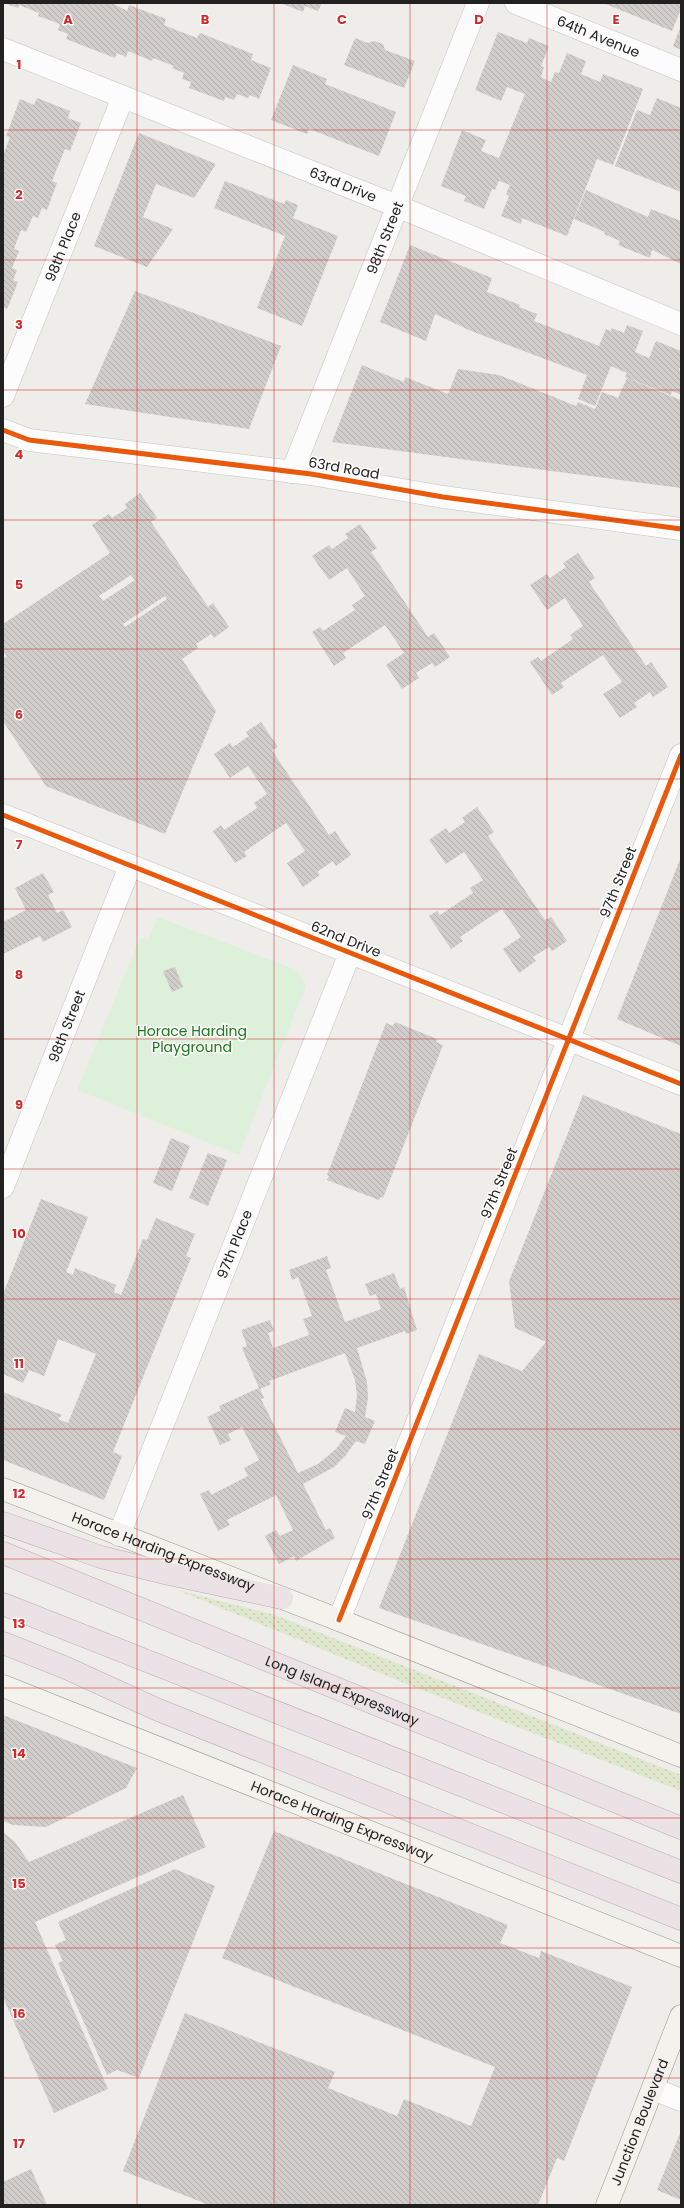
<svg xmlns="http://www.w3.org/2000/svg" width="684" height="2208" font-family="Poppins,sans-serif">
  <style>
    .grass { fill: url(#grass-dots) }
    .park { fill: #ddf1da }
    .building { fill: url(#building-back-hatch); fill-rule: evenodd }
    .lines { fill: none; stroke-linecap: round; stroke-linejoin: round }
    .minor-casing { stroke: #c2c2c0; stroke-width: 23 }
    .secondary-casing { stroke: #989684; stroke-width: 23 }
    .motorway-casing { stroke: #c0a5b0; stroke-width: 23 }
    .minor { stroke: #fdfcfc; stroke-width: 22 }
    .secondary { stroke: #f3f2ed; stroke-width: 22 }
    .motorway { stroke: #eae2e4; stroke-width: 22 }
    .cycleway-casing { stroke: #fff; stroke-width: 8 }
    .cycleway { stroke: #e8590c; stroke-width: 5 }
    .grid { fill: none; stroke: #d62828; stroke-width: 1; stroke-opacity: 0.55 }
    .labels { text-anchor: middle; stroke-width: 3; stroke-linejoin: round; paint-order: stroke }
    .street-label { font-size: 14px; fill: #212121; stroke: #fff }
    .park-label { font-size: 14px; fill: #1d7519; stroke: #fff }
    .grid-label { font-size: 13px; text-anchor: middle; font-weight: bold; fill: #d62828; stroke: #fff; stroke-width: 3; stroke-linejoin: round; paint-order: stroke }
  </style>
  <defs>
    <pattern id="grass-dots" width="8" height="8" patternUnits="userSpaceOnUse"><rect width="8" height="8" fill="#dfe8cd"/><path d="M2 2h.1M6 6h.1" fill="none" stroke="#bfc7b0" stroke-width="1.8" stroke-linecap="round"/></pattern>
    <pattern id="building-back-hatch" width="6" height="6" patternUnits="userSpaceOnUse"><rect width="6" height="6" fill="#d0cdcb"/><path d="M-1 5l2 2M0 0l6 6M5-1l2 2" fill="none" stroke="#b2b0ae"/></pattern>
  </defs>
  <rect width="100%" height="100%" fill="#efedea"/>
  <path class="grass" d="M177,1590L275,1615L681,1775V1791L404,1683Z"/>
  <path class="park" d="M158,917L297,970L306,986L239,1155L77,1090L140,938L148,940Z"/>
  <g class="building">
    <path d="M4,3H112L127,11L129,5L166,19L164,25L176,30L197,38L200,33L253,54L251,60L271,68L259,99L250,95L248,98L237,94L234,100L225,97L224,101L189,88L191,82L182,79L184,73L172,68L174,66L153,58L152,61L128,51L126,57L117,53L115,58L66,39L68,34L58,30L60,24L38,16L39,13L19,5L18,8Z"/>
    <path d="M280,3H322L318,11L305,6L303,12Z"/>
    <path d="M603,3H681V9L672,31Z"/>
    <path d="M681,26V50L673,46Z"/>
    <path d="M498,32L527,43L529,38L549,46L541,66L544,67L541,77L551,82L555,72L559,73L567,53L586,61L581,74L600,82L603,74L643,89L613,165L597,159L567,236L522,218L521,224L501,216L509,196L506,194L510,185L499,181L495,190L492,189L484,209L464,201L466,196L441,186L462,130L486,140L481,151L499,158L525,94L507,87L501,101L475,90Z"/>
    <path d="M355,38L368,43L374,41L383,44L385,50L415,61L404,88L344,65Z"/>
    <path d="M293,65L327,79L325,84L396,112L379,156L309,129L307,134L271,120Z"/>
    <path d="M37,98L70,111L68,118L81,123L70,151L65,149L52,181L57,183L47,210L42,208L38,218L33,216L26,232L21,230L14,249L19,251L12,268L17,270L13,280L18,282L7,309L3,307V156L10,137L6,136L20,99L34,105Z"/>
    <path d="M657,98L681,108V192L615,166L637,110L650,115Z"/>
    <path d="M139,133L216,164L194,198L156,184L143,217L173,229L147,267L94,246Z"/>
    <path d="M225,181L284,204L286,200L298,205L293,218L338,236L302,326L257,308L285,236L214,208Z"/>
    <path d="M586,190L648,217L651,209L681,221V264L652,250L650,258L618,245L620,241L604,234L605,232L574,219Z"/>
    <path d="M410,245L492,278L487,292L520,305L519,307L537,314L534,321L599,346L606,329L611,331L612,328L624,333L627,325L643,331L635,352L649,358L656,341L681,351V364L679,370L681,371V395L672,391L671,395L625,377L627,373L611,366L595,406L578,399L587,375L471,331L435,314L426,341L380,322Z"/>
    <path d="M135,291L281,346L249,429L85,404Z"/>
    <path d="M362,365L404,382L405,377L448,394L458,369L499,375L576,406L578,402L595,409L602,392L618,398L627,378L681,400V488L332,442Z"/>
    <path d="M140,493L157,518L151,522L208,607L213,603L229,627L214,638L211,634L196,644L198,648L182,659L216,711L165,834L46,786L3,721V659L7,656L4,652L3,653V624L110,553L92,525L109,514L112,518L127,508L125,504ZM131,575L135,580L103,601L99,596ZM165,596L167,599L125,627L123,624Z"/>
    <path d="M360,524L377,548L371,552L428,637L434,633L450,657L435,667L432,663L416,673L419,678L402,689L386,665L404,653L385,625L343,653L346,658L334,666L312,632L320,627L323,631L355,610L352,605L365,596L347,568L329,580L312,556L329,545L332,549L348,538L345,534Z"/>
    <path d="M578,553L595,578L589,582L646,666L651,662L668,687L653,697L650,692L634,703L637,707L620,718L603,694L622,682L603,655L561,683L564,687L552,695L530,662L538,657L541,661L573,639L570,635L583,626L565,598L547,610L530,585L547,574L550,578L566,567L563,563Z"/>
    <path d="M261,722L278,747L272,750L283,767L329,835L335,831L351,855L336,866L333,861L317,872L320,875L303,887L287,863L305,851L286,823L244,852L247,856L235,863L213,831L221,825L224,830L257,808L254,803L267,794L248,766L230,778L214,754L230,743L233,747L249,736L246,732Z"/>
    <path d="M477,807L494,832L488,836L545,920L551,917L567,941L552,951L549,947L533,957L536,961L519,973L503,949L521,937L502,909L460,937L463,941L451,949L429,916L437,911L440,915L473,893L470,888L483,880L464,852L446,864L429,840L446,828L449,833L465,822L462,818Z"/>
    <path d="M681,857V1046L617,1019Z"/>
    <path d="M43,873L54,892L48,895L57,913L63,910L72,927L43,942L40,936L3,954V922L26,910L15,888Z"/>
    <path d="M175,967L183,987L172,992L163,971Z"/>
    <path d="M395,1022L437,1039L436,1042L443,1045L383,1198L381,1197L379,1200L327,1180L329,1176L327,1175L386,1023L393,1026Z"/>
    <path d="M583,1095L681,1134V1714L379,1608L479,1354L522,1371L546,1342L515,1328L509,1281Z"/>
    <path d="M171,1138L190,1146L172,1191L153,1183Z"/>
    <path d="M208,1153L227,1160L208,1206L189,1198Z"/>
    <path d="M41,1199L88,1217L66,1272L73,1275L75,1268L116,1285L114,1292L121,1295L143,1239L147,1240L156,1218L195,1234L186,1256L191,1258L113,1452L122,1456L104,1500L3,1460V1392L62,1415L58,1419L68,1423L96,1354L58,1339L44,1376L29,1370L23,1383L3,1374V1294Z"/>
    <path d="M327,1256L331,1268L326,1270L345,1322L381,1309L376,1294L370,1296L365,1284L394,1273L400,1289L404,1287L417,1330L406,1334L405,1331L357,1348L367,1382L368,1398L365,1417L375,1421L365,1444L356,1441L346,1455L334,1467L303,1484L326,1530L330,1528L335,1538L296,1561L294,1556L279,1564L265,1536L276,1530L280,1536L293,1530L276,1495L227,1520L230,1525L218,1531L200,1494L209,1490L211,1495L248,1476L244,1468L259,1460L242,1427L228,1434L231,1440L220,1445L207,1417L221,1410L219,1406L259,1388L242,1348L247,1346L241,1330L270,1320L274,1331L268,1333L273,1348L309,1335L303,1319L312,1316L298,1277L292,1280L289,1270ZM345,1353L355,1380L357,1395L355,1412L345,1408L335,1432L346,1436L336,1449L318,1464L298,1473L261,1399L264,1398L260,1389L271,1384L269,1381Z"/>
    <path d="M3,1715L137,1768L126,1788L46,1827L13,1825L3,1821Z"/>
    <path d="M183,1795L206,1847L35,1922L108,2089L54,2113L3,1997V1832L15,1842L29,1862Z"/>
    <path d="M274,1831L508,1925L500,1943L539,1958L541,1951L632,1987L564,2161L557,2158L538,2205H209L123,2171L185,2013L335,2072L328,2088L397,2116L404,2099L471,2126L495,2067L222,1958Z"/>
    <path d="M175,1869L215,1886L139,2078L117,2070L107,2075L58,1963L63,1961L55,1945L66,1940L58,1922Z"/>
    <path d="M680,2133L681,2134V2200L657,2190Z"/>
    <path d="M31,2169L47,2205H3V2182Z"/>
  </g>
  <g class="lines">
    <g class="minor-casing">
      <g id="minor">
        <path id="s1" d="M516,3L681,70"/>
        <path id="s2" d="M3,49L397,206L681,324"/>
        <path id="s3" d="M3,396L123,97"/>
        <path d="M3,430L29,440L311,474L443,497L681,529"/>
        <path id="s4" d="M292,472L478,3"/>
        <path d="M3,815L681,1084"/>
        <path id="s5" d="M3,1187L130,866"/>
        <path id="s6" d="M119,1535L350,953"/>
        <path d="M339,1620L681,755"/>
        <path d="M653,2089L681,2100"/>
      </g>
    </g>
    <g class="secondary-casing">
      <g id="secondary">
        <path id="s7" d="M3,1489L339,1620L681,1756"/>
        <path id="s8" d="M3,1686L681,1956"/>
        <path id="s9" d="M607,2205L681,2016"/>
      </g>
    </g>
    <g class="motorway-casing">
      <g id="motorway">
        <path d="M3,1523L101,1557L169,1574L282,1598"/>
        <path id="s10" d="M3,1553L681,1828"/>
        <path d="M3,1604L681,1872"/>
        <path d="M3,1643L64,1667L156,1709L681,1919"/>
      </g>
    </g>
    <use href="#minor" class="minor"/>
    <use href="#secondary" class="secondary"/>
    <use href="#motorway" class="motorway"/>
    <g class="cycleway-casing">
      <g id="cycleway">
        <path d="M3,430L29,440L311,474L443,497L681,529"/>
        <path d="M3,815L681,1084"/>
        <path d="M339,1620L681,755"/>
      </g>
    </g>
    <use href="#cycleway" class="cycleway"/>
  </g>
  <path class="grid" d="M137,3V2205M274,3V2205M410,3V2205M547,3V2205M3,130H681M3,260H681M3,390H681M3,520H681M3,649H681M3,779H681M3,909H681M3,1039H681M3,1169H681M3,1299H681M3,1429H681M3,1559H681M3,1688H681M3,1818H681M3,1948H681M3,2078H681"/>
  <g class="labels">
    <g class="street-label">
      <text dy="5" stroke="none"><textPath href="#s1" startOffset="89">64th Avenue</textPath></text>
      <text dy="5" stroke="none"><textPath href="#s2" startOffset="366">63rd Drive</textPath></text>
      <text dy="5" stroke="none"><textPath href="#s4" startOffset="252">98th Street</textPath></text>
      <text dy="5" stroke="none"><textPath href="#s3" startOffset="161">98th Place</textPath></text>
      <text transform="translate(344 468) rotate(10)" y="5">63rd Road</text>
      <text transform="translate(618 882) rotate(-68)" y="5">97th Street</text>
      <text transform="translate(346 939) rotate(22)" y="5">62nd Drive</text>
      <text dy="5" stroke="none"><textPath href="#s5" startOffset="173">98th Street</textPath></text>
      <text transform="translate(499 1183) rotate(-68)" y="5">97th Street</text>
      <text dy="5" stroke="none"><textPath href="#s6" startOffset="313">97th Place</textPath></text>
      <text transform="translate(380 1484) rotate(-68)" y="5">97th Street</text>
      <text dy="5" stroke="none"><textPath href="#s7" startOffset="172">Horace Harding Expressway</textPath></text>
      <text dy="5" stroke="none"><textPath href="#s10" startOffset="366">Long Island Expressway</textPath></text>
      <text dy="5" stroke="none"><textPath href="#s8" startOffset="365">Horace Harding Expressway</textPath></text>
      <text dy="5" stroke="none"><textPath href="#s9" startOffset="89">Junction Boulevard</textPath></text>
    </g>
    <g class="park-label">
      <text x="192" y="1036">Horace Harding<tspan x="192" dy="16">Playground</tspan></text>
    </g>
  </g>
  <g class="grid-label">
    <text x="68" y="24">A</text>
    <text x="205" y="24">B</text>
    <text x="342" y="24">C</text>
    <text x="479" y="24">D</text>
    <text x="616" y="24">E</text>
    <text x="19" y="69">1</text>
    <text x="19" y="199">2</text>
    <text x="19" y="329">3</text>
    <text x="19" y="459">4</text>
    <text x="19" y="589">5</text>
    <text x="19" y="719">6</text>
    <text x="19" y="849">7</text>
    <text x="19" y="979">8</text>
    <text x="19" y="1109">9</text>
    <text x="19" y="1238">10</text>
    <text x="19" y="1368">11</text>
    <text x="19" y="1498">12</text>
    <text x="19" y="1628">13</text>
    <text x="19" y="1758">14</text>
    <text x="19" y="1888">15</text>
    <text x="19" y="2018">16</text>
    <text x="19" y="2148">17</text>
  </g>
  <rect width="684" height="2208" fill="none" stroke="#212121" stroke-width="8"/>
</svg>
